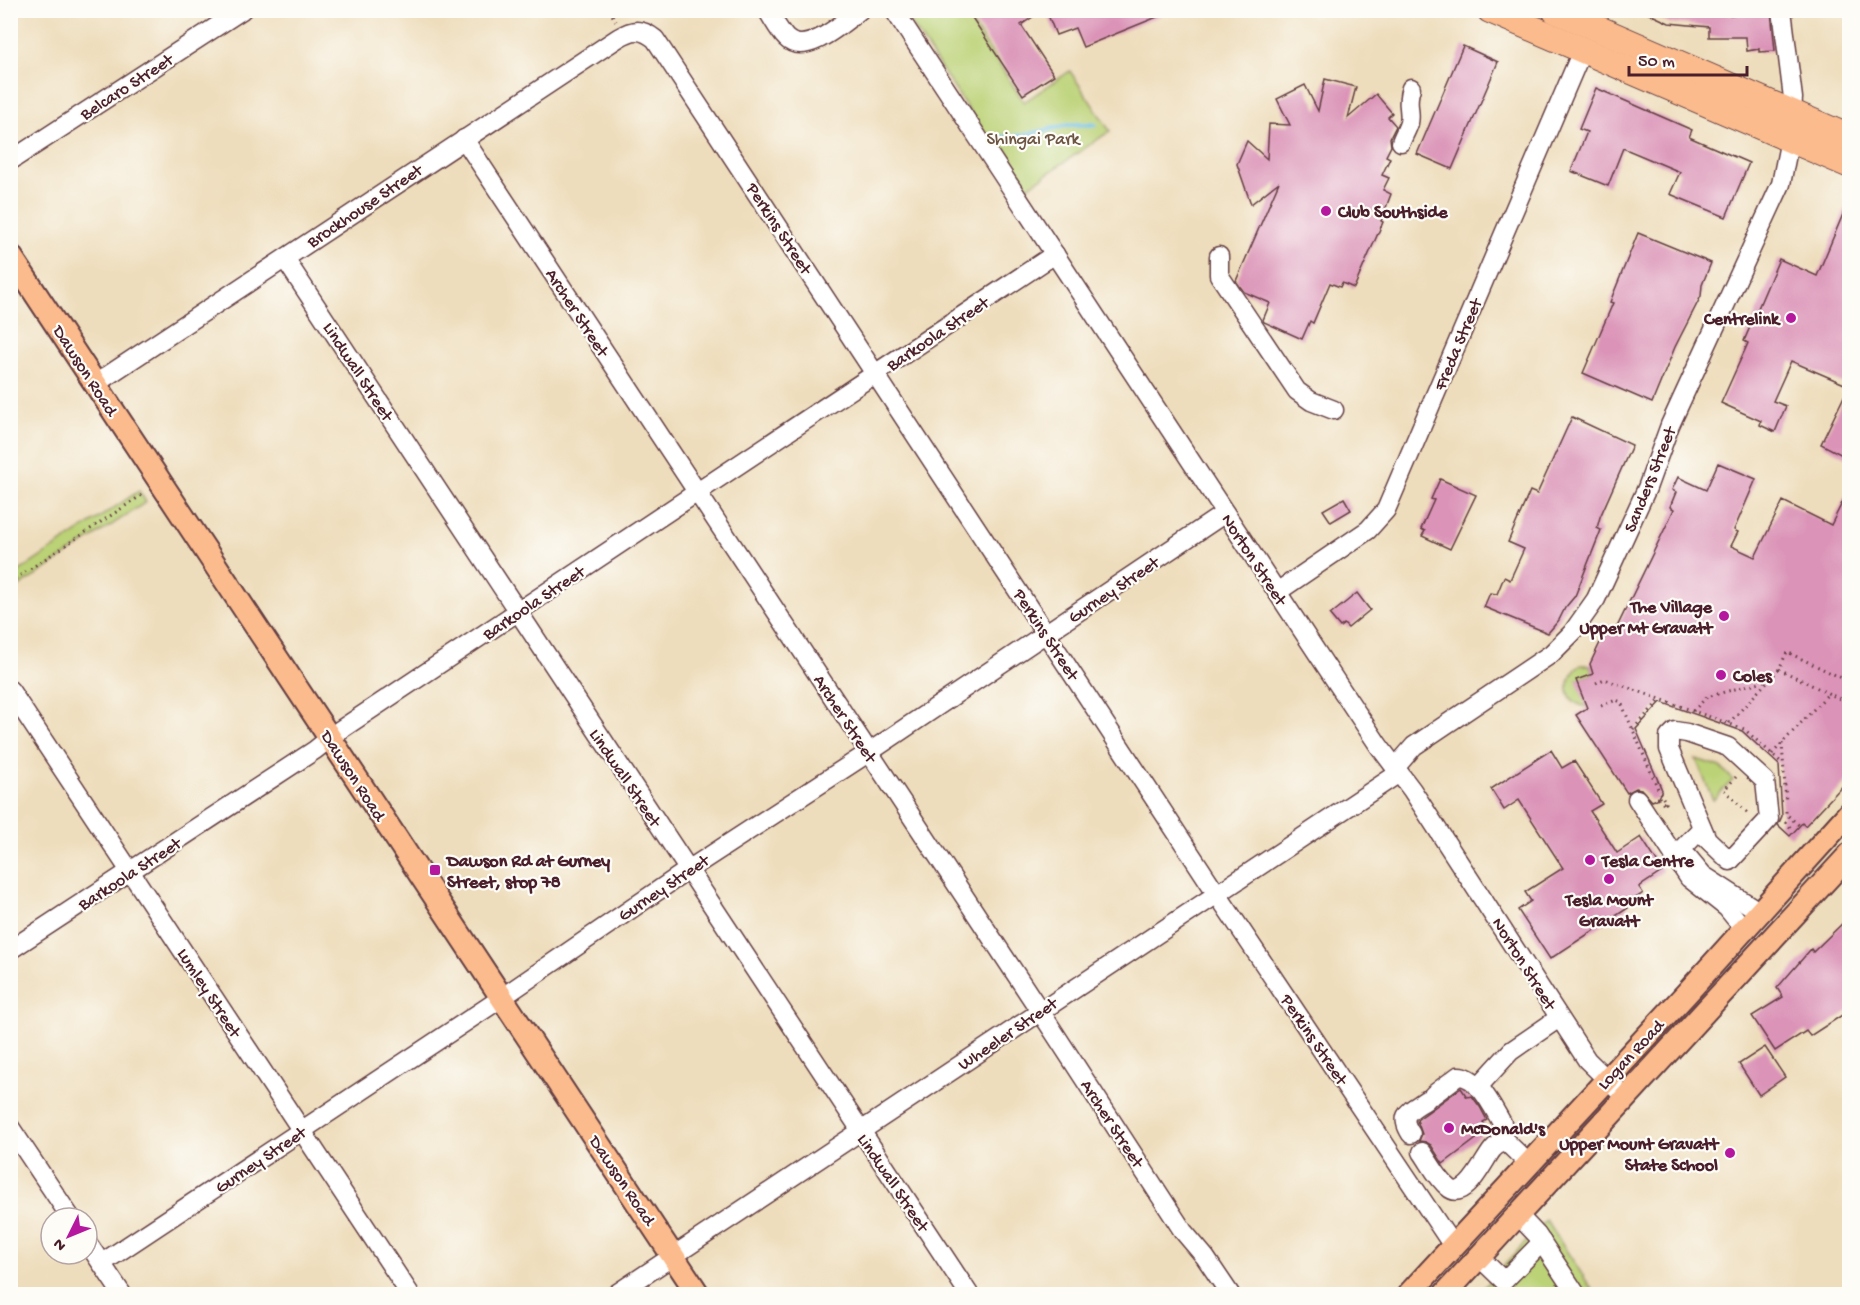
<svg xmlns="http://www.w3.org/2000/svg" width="1860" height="1305" font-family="'Gochi Hand',sans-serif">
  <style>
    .green { fill: #bbd276; stroke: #827850; stroke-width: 1.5 }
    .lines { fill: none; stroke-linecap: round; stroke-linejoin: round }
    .stream { stroke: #6cbfe8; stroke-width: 4.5 }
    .building { fill: #db94b8 }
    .minor-casing { stroke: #633c41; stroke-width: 21 }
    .major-casing { stroke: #633c41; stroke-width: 26 }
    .highway-casing { stroke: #633c41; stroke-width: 28 }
    .path { stroke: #633c41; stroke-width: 3; stroke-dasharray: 1.5 4.5; stroke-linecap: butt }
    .minor { stroke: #fff; stroke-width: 18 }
    .major { stroke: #fbbb8c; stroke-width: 22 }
    .highway { stroke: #fbbb8c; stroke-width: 26 }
    .poi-dot { fill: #b5179e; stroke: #fdfcf7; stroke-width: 2 }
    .labels { text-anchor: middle; stroke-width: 4.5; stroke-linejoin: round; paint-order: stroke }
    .street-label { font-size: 18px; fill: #4a1f2b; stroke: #fdfcf7 }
    .park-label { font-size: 18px; fill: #6c5542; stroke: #fdfcf7 }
    .poi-label { font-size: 18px; font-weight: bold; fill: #4a1f2b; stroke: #fdfcf7; text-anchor: start }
  </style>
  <rect width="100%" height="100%" fill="#fdfcf7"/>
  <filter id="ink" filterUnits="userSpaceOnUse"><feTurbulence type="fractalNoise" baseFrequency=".0167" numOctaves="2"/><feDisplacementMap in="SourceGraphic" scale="12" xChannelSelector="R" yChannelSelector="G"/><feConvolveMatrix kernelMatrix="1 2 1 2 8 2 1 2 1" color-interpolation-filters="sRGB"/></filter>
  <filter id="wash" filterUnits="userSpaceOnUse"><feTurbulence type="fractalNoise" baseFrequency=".008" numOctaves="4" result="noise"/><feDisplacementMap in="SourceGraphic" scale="24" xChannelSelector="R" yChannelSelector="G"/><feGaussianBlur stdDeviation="1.35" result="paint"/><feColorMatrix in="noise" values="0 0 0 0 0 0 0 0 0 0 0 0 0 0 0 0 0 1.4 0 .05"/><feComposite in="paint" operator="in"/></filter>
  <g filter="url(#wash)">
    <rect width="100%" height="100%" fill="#eeddbc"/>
    <g class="green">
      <path d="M903,11H964L1024,102L1070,71L1110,131L1022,191Z"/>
      <path d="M139,491L146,502L11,592V577Z"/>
      <path d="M1581,665H1590L1593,674L1577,680L1591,707C1564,706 1561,680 1581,665Z"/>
      <path d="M1696,759L1721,767L1733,780L1713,800Z"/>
      <path d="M1546,1220L1595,1294H1478Z"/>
    </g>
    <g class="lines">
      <path class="stream" d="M998,137C1004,137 1011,137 1018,136C1047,133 1063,121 1095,125"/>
    </g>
    <g id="blocks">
      <g class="building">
        <path d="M967,10H1043L1021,25L1054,75L1023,95Z"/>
        <path d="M1046,10H1172V11L1083,47L1075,28L1056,35Z"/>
        <path d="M1641,10H1730V15L1771,11L1775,51L1759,52V49L1747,51L1746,37H1709V27L1669,23Z"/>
        <path d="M1463,46L1498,62L1452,169L1417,154Z"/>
        <path d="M1325,79L1356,87L1348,118L1376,94L1392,113L1388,117L1396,126L1390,138L1391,146L1386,156L1390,158L1382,175L1389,178L1383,190L1391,194L1381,221L1383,222L1354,288L1342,283L1340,287L1330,283L1313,323L1310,321L1302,339L1264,322L1263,320L1270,303L1244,292L1236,281L1279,182L1251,204L1237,164L1247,141L1267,159L1269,124L1290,125L1277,99L1305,85L1318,111Z"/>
        <path d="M1596,88L1692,130L1689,137L1749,163L1726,217L1670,194L1680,172L1623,148L1608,186L1571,171L1587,132L1579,129Z"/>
        <path d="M1849,200H1850V459L1821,444L1849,386L1791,361L1773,401L1786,406L1775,432L1760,425L1761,421L1721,403L1748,343L1744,341L1779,259L1817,276Z"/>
        <path d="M1638,233L1711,263L1702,285L1701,296L1675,347L1652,403L1583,373L1613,303L1610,302Z"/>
        <path d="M1572,417L1632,445L1600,517L1597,528L1601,530L1575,596L1565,608L1559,620L1548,633L1484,607L1490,593L1497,594L1504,577L1510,580L1524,549L1508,542L1530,491L1537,494Z"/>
        <path d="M1718,463L1756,479L1734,530L1738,532L1731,546L1755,557L1783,501L1831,525L1850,487V778L1805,826L1802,823L1790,836L1778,825L1782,816L1779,765L1742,731L1661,702L1636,729L1662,790L1657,799L1652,801L1641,789L1636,788L1627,793L1576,715L1587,708L1576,680L1593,674L1590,664L1607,628L1615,631L1669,520L1674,509L1670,507L1676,492L1672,490L1678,477L1706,490Z"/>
        <path d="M1440,479L1476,495L1450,549L1422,536L1425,531L1421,529L1434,500L1431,499Z"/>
        <path d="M1344,498L1351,510L1331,522L1323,510Z"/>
        <path d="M1357,593L1370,610L1348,628L1344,624L1340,627L1330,615Z"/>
        <path d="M1551,750L1562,768L1574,761L1602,804L1590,811L1617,853L1641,837L1663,871L1639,887L1643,893L1626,905L1628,908L1550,959L1518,910L1531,901L1525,892L1563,868L1519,800L1504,810L1491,789Z"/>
        <path d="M1850,916V1010L1810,1036L1806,1031L1775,1051L1752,1016L1783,997L1777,988L1811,949L1813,952Z"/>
        <path d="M1765,1047L1785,1077L1759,1095L1739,1064Z"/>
        <path d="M1461,1088L1467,1097L1472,1096L1480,1107L1487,1120L1483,1122L1488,1130L1443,1164L1431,1145L1426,1142L1419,1141L1422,1134L1417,1120Z"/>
      </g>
    </g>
  </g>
  <g filter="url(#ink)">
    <use href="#blocks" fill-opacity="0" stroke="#633c41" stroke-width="1.5"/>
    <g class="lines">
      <g class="minor-casing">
        <g id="minor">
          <path d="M767,10C773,19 779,31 786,38C805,58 844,22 860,10"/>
          <path d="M894,10L1337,683L1379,746L1412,790L1587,1060L1626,1098"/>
          <path d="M464,139L1044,1017L1183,1231L1205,1257L1230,1294"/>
          <path d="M1401,142C1403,136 1407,130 1409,123C1412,110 1405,105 1411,88"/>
          <path d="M10,161L242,10"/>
          <path d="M1219,256V275L1297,391L1311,401L1334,410"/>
          <path d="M285,259L969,1294"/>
          <path d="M95,384L618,38C633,29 641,28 655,39L1217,894L1453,1246"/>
          <path d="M1277,592L1368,530L1386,510L1582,51"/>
          <path d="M10,690L410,1294"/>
          <path d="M1675,731L1687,733L1728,747L1765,781L1769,819L1730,861L1707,839L1669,749V737Z"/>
          <path d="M1395,768L1414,746L1551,654L1572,633L1596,599L1647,488L1670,425L1781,184L1790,139L1793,98L1782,10"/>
          <path d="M1637,799L1689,878L1727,908L1744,929"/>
          <path d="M1674,857L1702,828"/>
          <path d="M1688,857L1703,875L1760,912"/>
          <path d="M10,950L315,750L340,730L1055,254"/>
          <path d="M1478,1087L1511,1051L1559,1018"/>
          <path d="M1433,1095L1458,1076C1478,1075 1493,1108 1502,1123L1500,1136L1529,1164"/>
          <path d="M10,1127L71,1218"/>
          <path d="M1411,1134C1398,1114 1410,1111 1426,1100"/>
          <path d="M1422,1152C1430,1163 1437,1178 1448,1187C1466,1204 1485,1157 1493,1149C1496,1145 1502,1143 1506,1142"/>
          <path d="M1518,1215L1537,1235L1576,1294"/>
          <path d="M87,1242L122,1294"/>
          <path d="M1479,1257L1504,1281L1542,1242"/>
          <path d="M102,1263L491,1005L688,870L868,753L1225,513"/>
          <path d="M616,1294L1399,773"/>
        </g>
      </g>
      <g class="major-casing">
        <g id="major">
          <path d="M10,255L698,1294"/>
          <path d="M1409,1294L1686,994L1850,812"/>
          <path d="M1445,1294L1850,854"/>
        </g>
      </g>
      <g class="highway-casing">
        <g id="highway">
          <path d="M1490,10L1850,165"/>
          <path d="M1555,10L1850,138"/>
        </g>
      </g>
      <g class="path">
        <path d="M609,10L616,21"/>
        <path d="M10,582L145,493"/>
        <path d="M1779,669L1850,704"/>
        <path d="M1596,683L1604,679L1744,729L1783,764"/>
        <path d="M1601,706L1616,700L1621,702L1659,791L1666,803L1664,804"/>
        <path d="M1693,711L1707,697L1767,680"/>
        <path d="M1729,723L1779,669L1787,652L1850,682"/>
        <path d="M1633,729L1660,700"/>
        <path d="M1782,743L1786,802"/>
        <path d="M1772,754L1828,694"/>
        <path d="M1736,777L1724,790L1750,815"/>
        <path d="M1659,797L1664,804"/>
        <path d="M1786,811V814L1801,827"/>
        <path d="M1785,822L1792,829"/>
      </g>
      <use href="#minor" class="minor"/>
      <use href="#major" class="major"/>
      <use href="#highway" class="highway"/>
    </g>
  </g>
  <g class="poi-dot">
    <circle cx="1326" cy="211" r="6"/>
    <circle cx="1791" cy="318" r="6"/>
    <circle cx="1724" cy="616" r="6"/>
    <circle cx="1721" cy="675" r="6"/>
    <circle cx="1590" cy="860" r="6"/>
    <rect x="429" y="864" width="12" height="12" rx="3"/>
    <circle cx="1609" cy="879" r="6"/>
    <circle cx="1449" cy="1128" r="6"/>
    <circle cx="1730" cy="1153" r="6"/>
  </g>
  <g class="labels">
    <g class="street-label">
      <text transform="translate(126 86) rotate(-33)" y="6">Belcaro Street</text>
      <text transform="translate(364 205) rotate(-34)" y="6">Brockhouse Street</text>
      <text transform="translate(780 228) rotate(57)" y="6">Perkins Street</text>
      <text transform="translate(578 312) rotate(57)" y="6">Archer Street</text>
      <text transform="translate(937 333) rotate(-34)" y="6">Barkoola Street</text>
      <text transform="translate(1457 344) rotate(-67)" y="6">Freda Street</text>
      <text transform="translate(86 370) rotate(57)" y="6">Dawson Road</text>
      <text transform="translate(359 371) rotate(57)" y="6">Lindwall Street</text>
      <text transform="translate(1649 479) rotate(-68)" y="6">Sanders Street</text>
      <text transform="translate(1255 559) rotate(57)" y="6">Norton Street</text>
      <text transform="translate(1113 589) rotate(-34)" y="6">Gurney Street</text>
      <text transform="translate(533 602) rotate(-34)" y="6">Barkoola Street</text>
      <text transform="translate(1047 634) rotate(57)" y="6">Perkins Street</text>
      <text transform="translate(846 718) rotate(57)" y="6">Archer Street</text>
      <text transform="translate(354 775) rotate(57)" y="6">Dawson Road</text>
      <text transform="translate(626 777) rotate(56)" y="6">Lindwall Street</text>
      <text transform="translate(129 873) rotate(-33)" y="6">Barkoola Street</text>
      <text transform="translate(663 887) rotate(-34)" y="6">Gurney Street</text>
      <text transform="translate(1525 963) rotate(58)" y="6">Norton Street</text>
      <text transform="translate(210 992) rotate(57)" y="6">Lumley Street</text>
      <text transform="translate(1007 1033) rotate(-34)" y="6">Wheeler Street</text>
      <text transform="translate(1315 1039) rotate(56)" y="6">Perkins Street</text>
      <text transform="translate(1630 1054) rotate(-47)" y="6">Logan Road</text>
      <text transform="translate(1113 1123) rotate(57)" y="6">Archer Street</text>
      <text transform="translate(260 1159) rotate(-34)" y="6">Gurney Street</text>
      <text transform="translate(623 1180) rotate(56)" y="6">Dawson Road</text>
      <text transform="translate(894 1182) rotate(56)" y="6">Lindwall Street</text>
    </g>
    <g class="park-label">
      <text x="1033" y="144">Shingai Park</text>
    </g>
    <g class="poi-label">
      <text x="1338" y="217">Club Southside</text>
      <text x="1779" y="324" text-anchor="end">Centrelink</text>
      <text x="1712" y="612" text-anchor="end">The Village<tspan x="1712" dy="21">Upper Mt Gravatt</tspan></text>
      <text x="1733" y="681">Coles</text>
      <text x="447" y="866">Dawson Rd at Gurney<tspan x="447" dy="21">Street, stop 78</tspan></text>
      <text x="1602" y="866">Tesla Centre</text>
      <text x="1609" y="905" text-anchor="middle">Tesla Mount<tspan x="1609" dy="21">Gravatt</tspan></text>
      <text x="1461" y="1134">McDonald's</text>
      <text x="1718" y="1149" text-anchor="end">Upper Mount Gravatt<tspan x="1718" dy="21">State School</tspan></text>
    </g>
  </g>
  <rect width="1860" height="1305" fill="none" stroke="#fdfcf7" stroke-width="36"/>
  <g transform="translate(69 1236) rotate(227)"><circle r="28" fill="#fdfcf7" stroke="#b5a4a5" stroke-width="1.5"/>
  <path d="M0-4.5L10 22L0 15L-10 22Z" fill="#b5179e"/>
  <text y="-9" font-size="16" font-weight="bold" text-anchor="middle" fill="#4a1f2b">N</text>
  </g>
  <path d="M1629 66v9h118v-9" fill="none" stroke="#4a1f2b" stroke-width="3"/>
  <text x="1638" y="66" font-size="18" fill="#4a1f2b" stroke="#fdfcf7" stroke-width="4.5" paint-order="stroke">50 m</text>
</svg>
